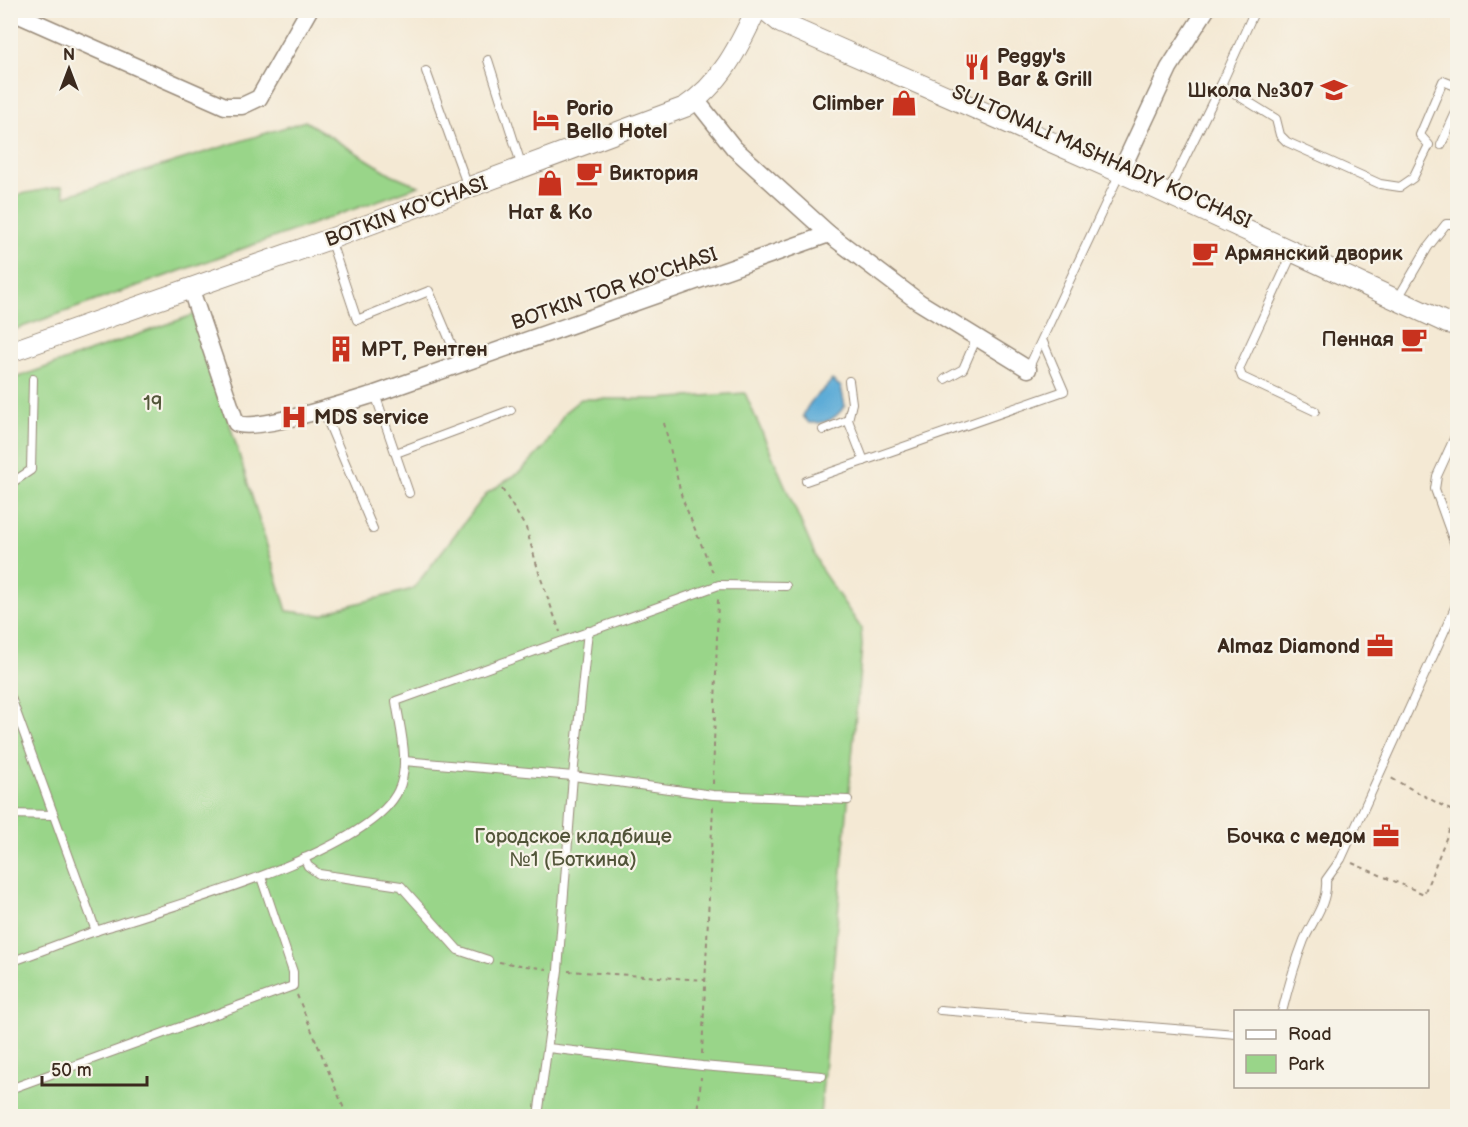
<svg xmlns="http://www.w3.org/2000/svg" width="1468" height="1127" font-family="'Balsamiq Sans',sans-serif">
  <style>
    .green { fill: #99d589; stroke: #6a8054; stroke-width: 1.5 }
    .water { fill: #5dacd7; stroke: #4c6b7a; stroke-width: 1.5 }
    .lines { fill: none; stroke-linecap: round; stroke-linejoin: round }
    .service-casing { stroke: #988a79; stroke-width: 10 }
    .minor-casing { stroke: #988a79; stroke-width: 19 }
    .tertiary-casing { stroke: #988a79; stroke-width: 22 }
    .path { stroke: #988a79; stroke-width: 2; stroke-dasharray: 4.5 4.5; stroke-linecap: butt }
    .service { stroke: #fff; stroke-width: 8 }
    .minor { stroke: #fff; stroke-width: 16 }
    .tertiary { stroke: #fff; stroke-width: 20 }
    .labels { text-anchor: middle; stroke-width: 4.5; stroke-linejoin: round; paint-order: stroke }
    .poi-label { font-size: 20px; font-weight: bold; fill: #3b2a1e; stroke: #f7f3e8; text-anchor: start }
    .street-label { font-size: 20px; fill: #3b2a1e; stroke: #f7f3e8 }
    .park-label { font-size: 20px; fill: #525539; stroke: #f7f3e8 }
  </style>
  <rect width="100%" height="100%" fill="#f7f3e8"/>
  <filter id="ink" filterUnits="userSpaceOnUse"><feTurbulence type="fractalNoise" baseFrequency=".0167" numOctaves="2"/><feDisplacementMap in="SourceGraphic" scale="12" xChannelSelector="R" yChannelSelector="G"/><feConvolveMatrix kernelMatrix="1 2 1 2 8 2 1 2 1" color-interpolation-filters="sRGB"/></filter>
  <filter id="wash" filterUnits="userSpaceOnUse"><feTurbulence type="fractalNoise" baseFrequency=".008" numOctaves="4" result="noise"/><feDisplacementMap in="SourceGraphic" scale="24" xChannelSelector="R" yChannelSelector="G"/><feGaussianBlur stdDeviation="1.35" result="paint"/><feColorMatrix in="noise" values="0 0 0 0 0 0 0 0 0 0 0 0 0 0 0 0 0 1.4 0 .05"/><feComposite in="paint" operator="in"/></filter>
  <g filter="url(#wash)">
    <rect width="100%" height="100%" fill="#f4e9d4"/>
    <g class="green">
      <path d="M305,121L391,174L419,186L11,331V196L62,186L65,196Z"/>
      <path d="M196,314L287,611L322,615L339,608L413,589L487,493L520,472L546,445L565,412L581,399H658L745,393L822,571L861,628L862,646L820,1116H11L10,380Z"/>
    </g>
    <path class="water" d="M832,380L841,387L845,406C835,419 827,424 809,423L803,416C811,396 820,396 832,380Z"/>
  </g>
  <g filter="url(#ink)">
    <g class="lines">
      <g class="service-casing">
        <g id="service">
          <path d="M1255,10L1221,85L1276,119L1280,135L1287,142L1380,184L1400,187L1413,178L1429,145L1420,135L1443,81L1458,87"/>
          <path d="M1444,10L1458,16"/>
          <path d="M488,60L522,167"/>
          <path d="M426,71L468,187"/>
          <path d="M1441,145L1458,108"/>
          <path d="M1171,186L1221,85"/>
          <path d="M330,239L357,320L429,291L460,364"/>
          <path d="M1293,252L1239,369L1242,377L1315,411"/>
          <path d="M1401,293L1428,247L1446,224H1458"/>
          <path d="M1028,369L1120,173"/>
          <path d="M945,379L963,369L977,337"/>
          <path d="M849,381L852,403L848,420L864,461"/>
          <path d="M375,394L409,493"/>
          <path d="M323,410L373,529"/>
          <path d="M823,430L848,420"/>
          <path d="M1458,430L1437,476L1435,489L1458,553"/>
          <path d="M396,453L511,410"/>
          <path d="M806,481L1064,391L1043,342"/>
          <path d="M10,484L31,470L33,379"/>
          <path d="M10,695L96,931"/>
          <path d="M404,761L573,776L713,795L848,800"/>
          <path d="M10,814L53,815"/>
          <path d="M304,858L308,866L319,874L401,886L458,950L488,960"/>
          <path d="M10,962C42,951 73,938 105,928C172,906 368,853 398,791C411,764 400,729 396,701L719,585L786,586"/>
          <path d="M940,1010L1236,1034"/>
          <path d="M1282,1012C1288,988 1295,963 1304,940C1313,920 1328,903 1326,880L1341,859L1458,601"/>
          <path d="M548,1048L702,1066L822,1076"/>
          <path d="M10,1089L293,986V972L261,877"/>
          <path d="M538,1116L558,970L573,776L588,631"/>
        </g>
      </g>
      <g class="minor-casing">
        <g id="minor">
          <path d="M10,11L225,106H242L259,98L309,10"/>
          <path d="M696,100L734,148L829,234L919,302L1028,369"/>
          <path d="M1120,173L1169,68L1206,10"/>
          <path d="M191,290L236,423C254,433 352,401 375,394L829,234"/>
        </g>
      </g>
      <g class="tertiary-casing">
        <g id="tertiary">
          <path d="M765,10L781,23L1133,178L1447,323L1458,325"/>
          <path d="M10,352L330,239L685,107C720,85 739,47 756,10"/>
        </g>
      </g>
      <g class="path">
        <path d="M664,423L682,498L714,575"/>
        <path d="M502,489L526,528L540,576L560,632"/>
        <path d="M713,784L718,598"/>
        <path d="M1352,863L1424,894L1456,813L1389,777"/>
        <path d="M499,962L547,969"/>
        <path d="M568,971L705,980"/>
        <path d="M297,995L347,1116"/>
        <path d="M702,1054L713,805"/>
        <path d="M698,1116L701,1077"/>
      </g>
      <use href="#service" class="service"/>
      <use href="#minor" class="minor"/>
      <use href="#tertiary" class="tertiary"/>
    </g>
  </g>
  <defs>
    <g id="restaurant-bare" transform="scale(2.07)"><path d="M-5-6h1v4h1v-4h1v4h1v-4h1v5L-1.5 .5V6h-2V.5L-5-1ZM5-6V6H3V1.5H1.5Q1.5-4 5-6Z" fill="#c8321e" stroke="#f7f3e8" stroke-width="2.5" paint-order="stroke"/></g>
    <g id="school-bare" transform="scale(2.07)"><path d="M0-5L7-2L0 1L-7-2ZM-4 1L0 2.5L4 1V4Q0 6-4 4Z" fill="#c8321e" stroke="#f7f3e8" stroke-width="2.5" paint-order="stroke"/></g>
    <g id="shop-bare" transform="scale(2.07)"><path d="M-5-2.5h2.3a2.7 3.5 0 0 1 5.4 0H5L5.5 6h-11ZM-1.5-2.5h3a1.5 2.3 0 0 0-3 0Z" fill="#c8321e" stroke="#f7f3e8" stroke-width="2.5" paint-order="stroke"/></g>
    <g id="hotel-bare" transform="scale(2.07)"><path d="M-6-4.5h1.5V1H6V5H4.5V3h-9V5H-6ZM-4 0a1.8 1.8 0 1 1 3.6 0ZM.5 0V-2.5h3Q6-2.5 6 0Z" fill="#c8321e" stroke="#f7f3e8" stroke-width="2.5" paint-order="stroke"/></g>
    <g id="cafe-bare" transform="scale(2.07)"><path d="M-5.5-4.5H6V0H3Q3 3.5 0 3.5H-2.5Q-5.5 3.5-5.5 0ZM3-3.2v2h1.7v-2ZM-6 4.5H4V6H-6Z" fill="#c8321e" stroke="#f7f3e8" stroke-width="2.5" paint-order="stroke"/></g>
    <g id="building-bare" transform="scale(2.07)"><path d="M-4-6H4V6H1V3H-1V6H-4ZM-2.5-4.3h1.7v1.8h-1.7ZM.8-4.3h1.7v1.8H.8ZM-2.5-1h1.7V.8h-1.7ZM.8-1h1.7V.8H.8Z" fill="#c8321e" stroke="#f7f3e8" stroke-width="2.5" paint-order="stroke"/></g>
    <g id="hospital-bare" transform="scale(2.07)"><path d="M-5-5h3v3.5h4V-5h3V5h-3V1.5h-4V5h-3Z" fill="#c8321e" stroke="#f7f3e8" stroke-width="2.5" paint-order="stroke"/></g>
    <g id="office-bare" transform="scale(2.07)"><path d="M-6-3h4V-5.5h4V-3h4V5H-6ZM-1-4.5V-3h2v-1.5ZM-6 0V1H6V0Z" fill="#c8321e" stroke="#f7f3e8" stroke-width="2.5" paint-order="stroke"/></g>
  </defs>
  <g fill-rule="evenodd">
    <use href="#restaurant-bare" x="977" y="67"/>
    <use href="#school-bare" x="1334" y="90"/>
    <use href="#shop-bare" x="904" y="103"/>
    <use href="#hotel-bare" x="546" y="120"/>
    <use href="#cafe-bare" x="589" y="173"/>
    <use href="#shop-bare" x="550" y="183"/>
    <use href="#cafe-bare" x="1205" y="253"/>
    <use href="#cafe-bare" x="1414" y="339"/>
    <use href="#building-bare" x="341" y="349"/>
    <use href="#hospital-bare" x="294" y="417"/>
    <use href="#office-bare" x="1380" y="646"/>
    <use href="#office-bare" x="1386" y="836"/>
  </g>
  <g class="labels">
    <g class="poi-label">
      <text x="997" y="63">Peggy's<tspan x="997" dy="23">Bar &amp; Grill</tspan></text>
      <text x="1314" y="97" text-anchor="end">Школа №307</text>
      <text x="884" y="110" text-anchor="end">Climber</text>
      <text x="566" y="115">Porio<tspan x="566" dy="23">Bello Hotel</tspan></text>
      <text x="609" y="180">Виктория</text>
      <text x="550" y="219" text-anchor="middle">Нат &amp; Ко</text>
      <text x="1225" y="260">Армянский дворик</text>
      <text x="1394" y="346" text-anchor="end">Пенная</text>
      <text x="361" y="356">МРТ, Рентген</text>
      <text x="314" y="424">MDS service</text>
      <text x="1360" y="653" text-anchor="end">Almaz Diamond</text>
      <text x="1366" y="843" text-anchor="end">Бочка с медом</text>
    </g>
    <g class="street-label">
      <text transform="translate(1102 156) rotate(24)" y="7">SULTONALI MASHHADIY KO'CHASI</text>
      <text transform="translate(406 211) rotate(-20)" y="7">BOTKIN KO'CHASI</text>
      <text transform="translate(614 288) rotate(-19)" y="7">BOTKIN TOR KO'CHASI</text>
    </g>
    <g class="park-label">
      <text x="153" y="410">19</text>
      <text x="573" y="843">Городское кладбище<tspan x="573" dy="23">№1 (Боткина)</tspan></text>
    </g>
  </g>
  <rect width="1468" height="1127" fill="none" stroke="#f7f3e8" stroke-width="36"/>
  <rect x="1234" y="1010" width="195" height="78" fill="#f7f3e8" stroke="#aca397" stroke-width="1.5"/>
  <rect x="1246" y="1030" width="30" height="9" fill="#ffffff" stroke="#aca397" stroke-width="1.5"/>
  <text x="1288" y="1040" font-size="18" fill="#3b2a1e">Road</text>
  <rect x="1246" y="1055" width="30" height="18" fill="#99d589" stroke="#aca397" stroke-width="1.5"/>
  <text x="1288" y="1070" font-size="18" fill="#3b2a1e">Park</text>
  <g transform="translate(69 69)" stroke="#f7f3e8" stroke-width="4.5" paint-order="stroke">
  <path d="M0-4.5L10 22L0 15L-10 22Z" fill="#3b2a1e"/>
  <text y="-9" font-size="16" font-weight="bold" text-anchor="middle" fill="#3b2a1e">N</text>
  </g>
  <path d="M42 1076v9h105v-9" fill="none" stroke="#3b2a1e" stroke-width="3"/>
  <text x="51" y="1076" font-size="18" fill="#3b2a1e" stroke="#f7f3e8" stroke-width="4.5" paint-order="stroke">50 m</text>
</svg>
